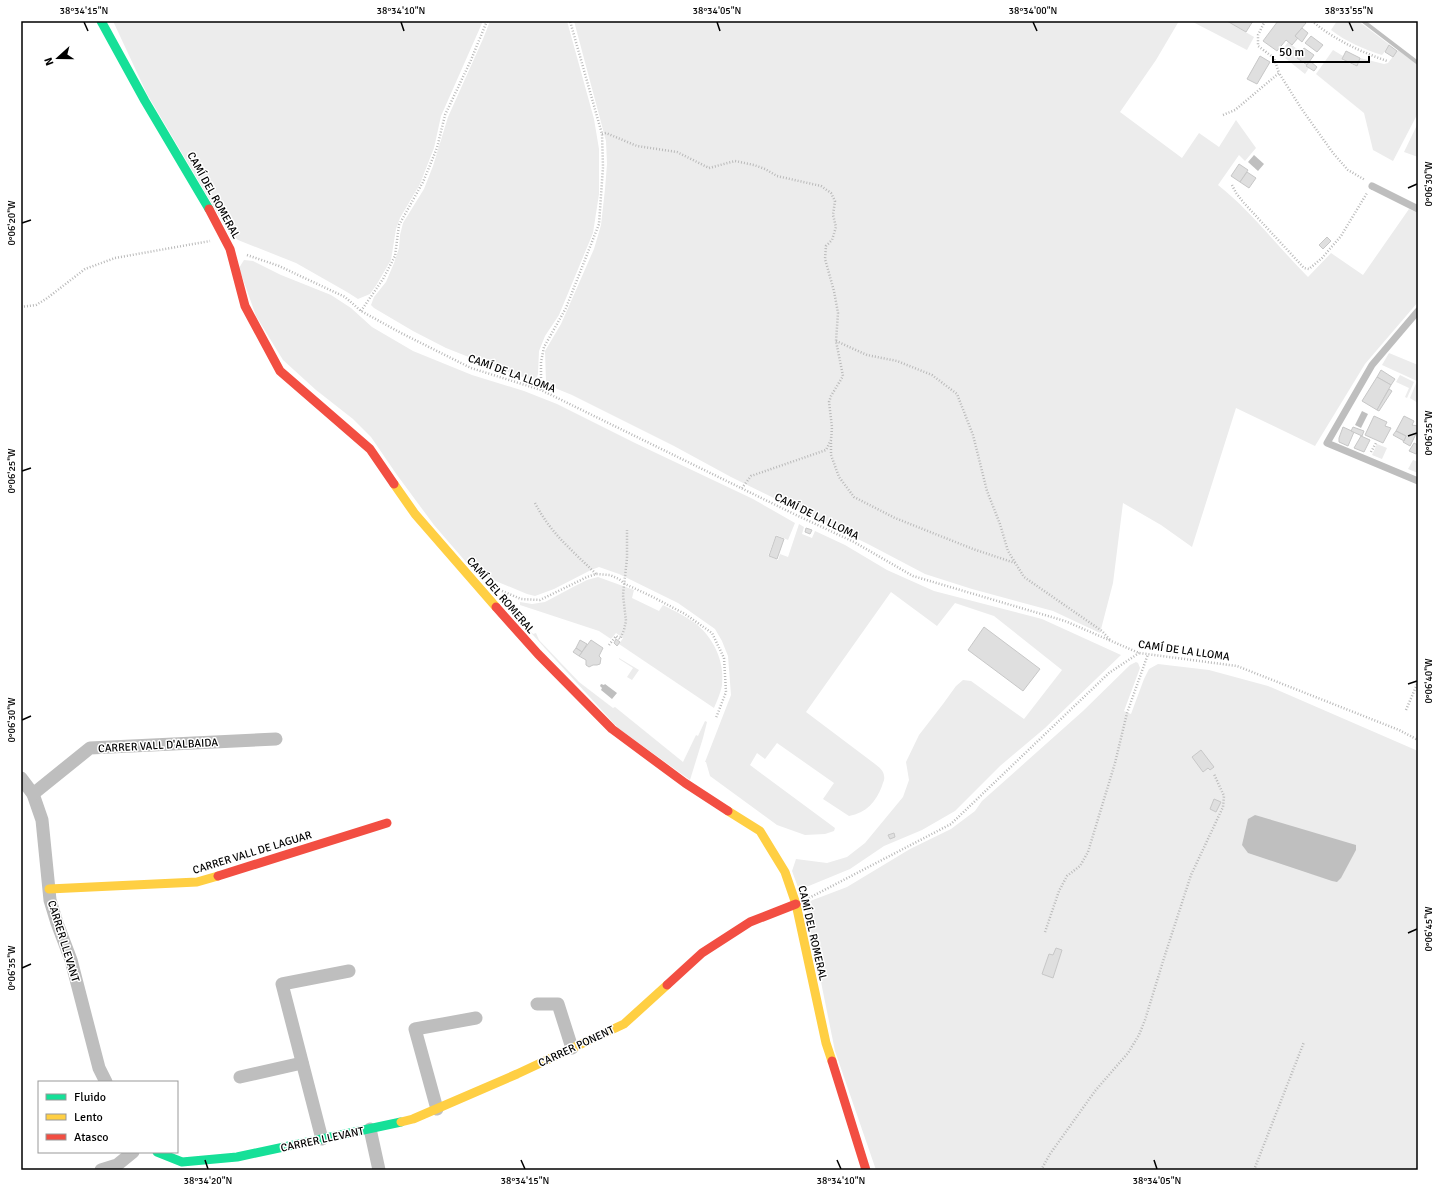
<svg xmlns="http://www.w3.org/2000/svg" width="1439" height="1191" font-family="Signika,sans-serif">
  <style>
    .green { fill: #ececec }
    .water { fill: #bfbfbf }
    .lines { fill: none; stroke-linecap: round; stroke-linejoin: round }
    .stream { stroke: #bfbfbf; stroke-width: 4 }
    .building { fill: #dfdfdf; stroke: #c7c7c7 }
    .path { stroke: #b9b9b9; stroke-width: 2.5; stroke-dasharray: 1 2; stroke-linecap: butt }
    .lane { stroke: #bebebe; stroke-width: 7 }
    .street { stroke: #bebebe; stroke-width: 13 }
    .fast { stroke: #16e098; stroke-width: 9 }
    .slow { stroke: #ffcf43; stroke-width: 9 }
    .jam { stroke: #f24e42; stroke-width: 9 }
    .ticks { fill: none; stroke: #000; stroke-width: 1.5 }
    .labels { text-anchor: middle; stroke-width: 3; stroke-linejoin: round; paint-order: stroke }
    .street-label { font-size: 11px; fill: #000; stroke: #fff }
    .neatline { fill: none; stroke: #000; stroke-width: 1.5 }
    .ticks-label { font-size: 10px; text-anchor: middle; fill: #000 }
  </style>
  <rect width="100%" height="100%" fill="#fff"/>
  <g class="green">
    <path d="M113,21H483L441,116L434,148L420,184L400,218L396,229L391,260L377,284L370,294L358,299L347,292L296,263L238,240L228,231L147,94Z"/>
    <path d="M490,21H567L594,119L599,149V194L593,233L559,315L545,336L539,351L538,374L536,380L528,379L499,369L446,348L413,331L374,308L371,305L374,297L386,282L394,263L399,248L400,235L403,223L424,189L433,166L448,117L483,39Z"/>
    <path d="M574,21H1179L1156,60L1120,112L1182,158L1199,133L1219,147L1236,120L1256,148L1245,161L1239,155L1218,185C1251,211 1277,246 1308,277L1331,253L1363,275L1409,209L1418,213V302L1365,364L1315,446L1236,408L1192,547L1161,525L1123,503L1113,583L1100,633L1053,611L972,589L925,574L868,544L731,477L674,446L572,395L550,386L546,382L545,351L561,324L594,249L601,225L605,189L607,164L606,141Z"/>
    <path d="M1191,21H1227L1254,37L1247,50Z"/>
    <path d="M1337,21H1358L1390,45L1382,55C1363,49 1347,42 1331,30Z"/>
    <path d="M1288,42L1301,52L1297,58L1309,68L1305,74L1285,58L1288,55L1282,50Z"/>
    <path d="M1333,50L1343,56L1342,60L1356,66L1360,58L1384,64L1388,63L1398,50L1418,65V113L1393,161L1373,150L1364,113L1316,74Z"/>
    <path d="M1418,123V157L1404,152Z"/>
    <path d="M244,260L253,261L281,275L331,295L351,308L372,327L413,351L472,375L524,391L557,404L635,443L753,499L795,523L788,540L776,535L768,556L778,560L780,554L788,557L799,524L804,527L802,534L812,538L815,531L845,545L887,570L934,591L1042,619L1121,655L1045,728L1000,766L955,811L922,830L884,846L850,869L799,890L792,871L796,859L827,863L847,857L865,843L903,797L909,780L906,762L919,735L943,704L956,686L963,680L971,681L1024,719L1062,670L994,616L955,603L937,626L891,592L806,712L875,764C879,767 884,771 884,776C885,780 883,782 882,786C876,802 866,813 849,816L823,799L834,783L777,743L765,759L757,753L750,765L835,828L834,831L825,834L805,835L777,825L710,776L706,762H705L731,695L728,656L722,641L715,629L678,603L619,574L599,567L591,570L554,589L535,596L527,594L486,577L474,565L472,569L434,525L397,475L371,437L353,419L316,390L283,360L256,316L239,268Z"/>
    <path d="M1389,353L1418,365V403L1410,398L1417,381L1382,365Z"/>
    <path d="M1400,375L1414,382L1407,398L1405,397L1409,388L1396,382Z"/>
    <path d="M1377,444L1387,448L1382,459L1372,455Z"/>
    <path d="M1413,460L1418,462V473L1408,469Z"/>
    <path d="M598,577L634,590L632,598L659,611L663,605C673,610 685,616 695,623C713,637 725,661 722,685C721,692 717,701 714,708L619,644L623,638L616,633L611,639L599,631L520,605V602L532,604L545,602L575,586L587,580Z"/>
    <path d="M512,612L522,621L533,634L536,633L539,640L579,682L613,708L615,707L683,762L696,735L698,736L705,721L707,722L703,738L690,780L618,728Z"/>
    <path d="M619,658L639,670L632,680L627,677L633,668L619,659Z"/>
    <path d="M1136,662L1138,663L1140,668L1124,711L1131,714L1144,679L1149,669L1158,664L1209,670L1268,686L1418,751V1170H876L835,1051L805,903L847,887L910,849L951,829L975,811L982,801L1083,711L1130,665Z"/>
  </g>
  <g class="water">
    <path d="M1254,155L1264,164L1258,171L1248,162Z"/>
    <path d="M1362,411L1368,414L1361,428L1355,425Z"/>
    <path d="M601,684L604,685L605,684L617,693L612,699L601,690L602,688L600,686Z"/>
    <path d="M1255,815L1356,845V850L1341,878L1337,882L1332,881L1248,853L1242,845L1248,819Z"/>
  </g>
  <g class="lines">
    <path class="stream" d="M1363,21L1418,63"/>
  </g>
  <g class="building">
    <path d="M1227,21H1253L1246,32Z"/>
    <path d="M1278,21H1304L1306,23L1295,36L1298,38L1292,45L1286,40L1277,51L1263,41Z"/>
    <path d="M1302,28L1308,33L1302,42L1295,36Z"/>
    <path d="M1311,36L1323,45L1317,52L1305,43Z"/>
    <path d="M1389,45L1397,51L1393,57L1385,52Z"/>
    <path d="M1304,48L1314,55L1307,65L1297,58Z"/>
    <path d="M1346,51L1360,58L1357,66L1342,59Z"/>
    <path d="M1260,56L1270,62L1257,84L1247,79Z"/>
    <path d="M1310,61L1317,67L1314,71L1306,66Z"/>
    <path d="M1239,164L1248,170L1240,182L1231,176Z"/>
    <path d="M1247,172L1256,178L1249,188L1240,182Z"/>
    <path d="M1327,237L1331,241L1323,249L1319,245Z"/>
    <path d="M1381,370L1395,379L1391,385L1377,377Z"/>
    <path d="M1377,377L1391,385L1377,410L1362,401Z"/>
    <path d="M1389,389L1392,391L1379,411L1377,410Z"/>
    <path d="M1374,416L1387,422L1385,426L1391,428L1383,443L1365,435Z"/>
    <path d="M1404,416L1414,421L1412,425L1418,426V430L1410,446L1403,442L1406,436L1396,431Z"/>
    <path d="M1343,427L1354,432L1348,446L1339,442V438Z"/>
    <path d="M1353,427L1364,431L1362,436L1351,431Z"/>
    <path d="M1396,431L1406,436L1404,441L1393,435Z"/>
    <path d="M1361,436L1370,440L1364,452L1354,448Z"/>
    <path d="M1414,443L1418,445V450L1416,454L1409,451Z"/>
    <path d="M806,528L812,530L810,534L805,532Z"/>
    <path d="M776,536L784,539L777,559L769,556Z"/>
    <path d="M984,627L1040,669L1023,691L968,650Z"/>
    <path d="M616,639L620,642L617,646L614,643Z"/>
    <path d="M580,640L587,644L582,652L576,648Z"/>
    <path d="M591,640L603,648L599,656L601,658L600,664L597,665H593L589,667L586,665V660L579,656Z"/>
    <path d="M576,648L582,652L579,656L573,652Z"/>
    <path d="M1201,750L1214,767L1210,770L1208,768L1203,772L1192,757Z"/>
    <path d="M1214,799L1221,802L1216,812L1210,809Z"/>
    <path d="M894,833L895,837L890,839L888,835Z"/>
    <path d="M1056,948L1062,950L1053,978L1042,974L1049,954L1053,955Z"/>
  </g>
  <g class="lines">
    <g class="path">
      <path d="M1265,21L1258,35V46L1274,58L1279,73"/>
      <path d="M1312,21C1333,39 1361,52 1387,61"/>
      <path d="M1223,115L1235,110L1279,73L1301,108L1333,153L1348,170L1365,180"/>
      <path d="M602,134L606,133L637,146L677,152L709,168L735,161L754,165L765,169L777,176L821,186L831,193L835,201L833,215L836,227L832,240L826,246L825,259L834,291L838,313L836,341L843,376L831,396L829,402L832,427L831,440L826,450L751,476L742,488"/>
      <path d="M1232,185L1236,193L1244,203L1304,268L1309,269L1322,258L1341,236L1367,193"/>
      <path d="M247,255L279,266L345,297L361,311L401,333L471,368L541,390L794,514L854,542L913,576L1065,621L1139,653L1237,666L1399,730L1418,740"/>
      <path d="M21,307L36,305L46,299L85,269L115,258L210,241"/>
      <path d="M361,311L383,279L395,256L399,225L423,182L437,148L445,115L471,60L487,21"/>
      <path d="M836,341L867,355L897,361L932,375L957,394L973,435L987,491L1000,524L1008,551L1024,577L1102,631L1111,641"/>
      <path d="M541,390V362L544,347L566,308L599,224L603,167L602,134L570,21"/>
      <path d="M831,443V455L839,477L854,497L895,518L973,549L1015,563"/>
      <path d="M1371,452L1376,443"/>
      <path d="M535,503C551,534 572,550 596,574"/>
      <path d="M502,591L521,599L540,600L587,577L596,574L610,575L619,579L625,584L651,596L685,614L712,633L724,658L726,692L716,718"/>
      <path d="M609,645L616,636L620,639L624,630L626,621L623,595L627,558V530"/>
      <path d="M1406,710L1418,682"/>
      <path d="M809,898L951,824L1109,673L1139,653"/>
      <path d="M1045,932L1059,891L1067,876L1080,866L1088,852L1115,763L1127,713L1148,654"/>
      <path d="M1041,1170L1050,1154L1095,1091L1128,1053L1139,1035L1145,1020L1164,958L1191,875L1223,807L1224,796L1214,774"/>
      <path d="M1254,1170L1304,1042"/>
    </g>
    <g class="lane">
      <path d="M1372,186L1418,209"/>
      <path d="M1418,311L1372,365L1327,443L1418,481"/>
    </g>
    <g class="street">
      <path d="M21,778L33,794L42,820L50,900L57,923L71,960L99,1068L106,1082"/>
      <path d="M33,794L90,748L276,739"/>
      <path d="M537,1004H558L572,1048"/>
      <path d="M240,1077L302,1063"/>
      <path d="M437,1109L415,1029L476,1018"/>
      <path d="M370,1129L379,1170"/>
      <path d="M322,1139L282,984L349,971"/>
      <path d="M101,1170L117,1165L133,1152"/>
    </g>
    <g class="fast">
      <path d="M101,21L145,101L209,209"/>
      <path d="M157,1152L182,1162L237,1157L401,1122"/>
    </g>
    <g class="slow">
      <path d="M394,484L415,514L496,607"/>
      <path d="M728,811L760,831L785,872L796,904L826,1043L832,1061"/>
      <path d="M49,889L197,882L218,876"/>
      <path d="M401,1122L413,1119L517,1074L624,1024L667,985"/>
    </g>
    <g class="jam">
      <path d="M209,209L230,249L245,306L280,371L370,449L394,484"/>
      <path d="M496,607L538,654L612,729L685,783L728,811"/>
      <path d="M218,876L387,823"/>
      <path d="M667,985L702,953L750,922L796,904"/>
      <path d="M832,1061L866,1170"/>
    </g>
  </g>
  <path class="ticks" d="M84,22L88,31M401,22L404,31M717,22L720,31M1033,22L1037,31M1349,22L1353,31M1408,188L1417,184M22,223L31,220M1408,436L1417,433M22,471L31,468M1408,684L1417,681M22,720L31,716M1408,933L1417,929M22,968L31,964M205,1160L208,1169M521,1160L525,1169M837,1160L841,1169M1154,1160L1157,1169"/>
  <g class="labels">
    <g class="street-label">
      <text transform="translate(214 195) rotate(61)" y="4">CAMÍ DEL ROMERAL</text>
      <text transform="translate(512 373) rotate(20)" y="4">CAMÍ DE LA LLOMA</text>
      <text transform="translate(817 516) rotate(26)" y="4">CAMÍ DE LA LLOMA</text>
      <text transform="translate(501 595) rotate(49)" y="4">CAMÍ DEL ROMERAL</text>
      <text transform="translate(1184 650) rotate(8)" y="4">CAMÍ DE LA LLOMA</text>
      <text transform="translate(158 745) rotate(-3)" y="4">CARRER VALL D'ALBAIDA</text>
      <text transform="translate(252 852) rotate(-17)" y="4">CARRER VALL DE LAGUAR</text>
      <text transform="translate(813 933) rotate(77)" y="4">CAMÍ DEL ROMERAL</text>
      <text transform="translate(64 941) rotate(73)" y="4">CARRER LLEVANT</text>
      <text transform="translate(576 1046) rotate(-25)" y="4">CARRER PONENT</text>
      <text transform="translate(322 1139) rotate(-12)" y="4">CARRER LLEVANT</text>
    </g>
  </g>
  <rect width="1439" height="1191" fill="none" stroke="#ffffff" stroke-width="44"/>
  <rect x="38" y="1081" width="140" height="72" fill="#ffffff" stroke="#999999"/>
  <rect x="46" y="1094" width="20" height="6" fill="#16e098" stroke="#999999"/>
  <text x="74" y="1101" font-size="12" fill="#000000">Fluido</text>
  <rect x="46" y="1114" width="20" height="6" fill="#ffcf43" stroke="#999999"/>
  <text x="74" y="1121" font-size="12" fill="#000000">Lento</text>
  <rect x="46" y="1134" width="20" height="6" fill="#f24e42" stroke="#999999"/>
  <text x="74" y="1141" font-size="12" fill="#000000">Atasco</text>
  <g transform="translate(58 58) rotate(249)" stroke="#ffffff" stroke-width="3" paint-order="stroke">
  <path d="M0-3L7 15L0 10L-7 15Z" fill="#000000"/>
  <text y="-6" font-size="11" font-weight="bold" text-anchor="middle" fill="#000000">N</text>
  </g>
  <path d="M1273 56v6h96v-6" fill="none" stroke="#000000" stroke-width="2"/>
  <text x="1279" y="56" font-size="12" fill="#000000" stroke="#ffffff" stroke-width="3" paint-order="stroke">50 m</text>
  <rect x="22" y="22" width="1395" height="1147" class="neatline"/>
  <g class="ticks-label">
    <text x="84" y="14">38°34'15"N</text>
    <text x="401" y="14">38°34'10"N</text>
    <text x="717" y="14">38°34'05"N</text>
    <text x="1033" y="14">38°34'00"N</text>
    <text x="1349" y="14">38°33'55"N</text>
    <text transform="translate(1428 184) rotate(-90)" y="4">0°06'30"W</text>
    <text transform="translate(11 223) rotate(-90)" y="4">0°06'20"W</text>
    <text transform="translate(1428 433) rotate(-90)" y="4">0°06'35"W</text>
    <text transform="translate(11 471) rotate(-90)" y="4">0°06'25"W</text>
    <text transform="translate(1428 681) rotate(-90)" y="4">0°06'40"W</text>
    <text transform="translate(11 720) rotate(-90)" y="4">0°06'30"W</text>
    <text transform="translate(1428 929) rotate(-90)" y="4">0°06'45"W</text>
    <text transform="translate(11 968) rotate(-90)" y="4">0°06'35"W</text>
    <text x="208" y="1184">38°34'20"N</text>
    <text x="525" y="1184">38°34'15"N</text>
    <text x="841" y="1184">38°34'10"N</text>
    <text x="1157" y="1184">38°34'05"N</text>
  </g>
</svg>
